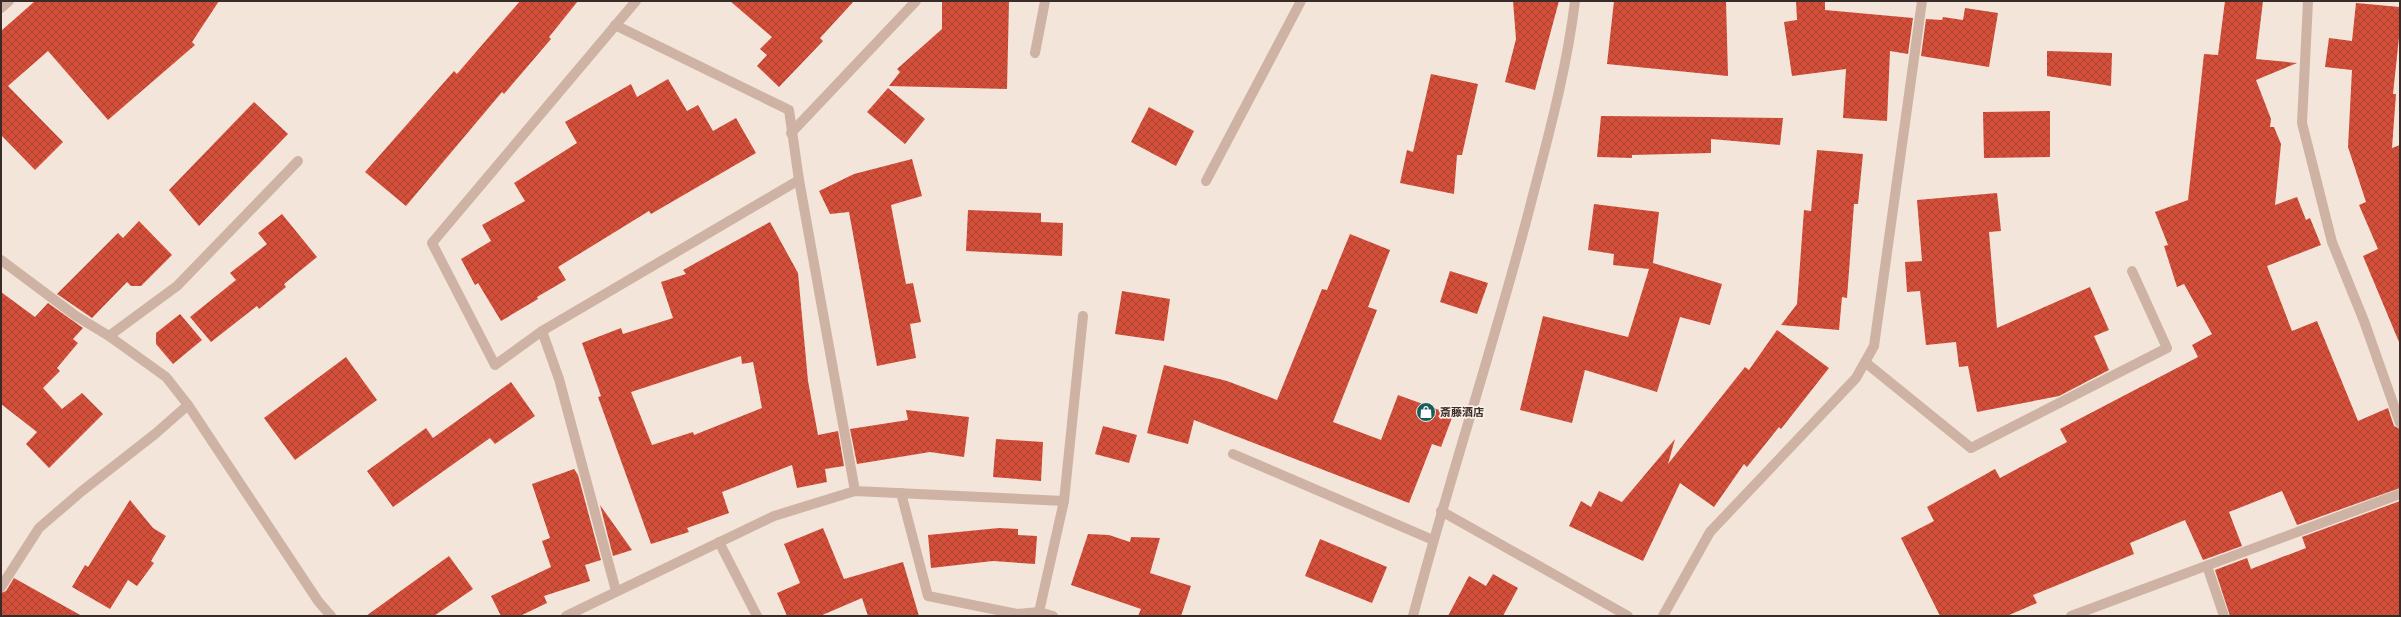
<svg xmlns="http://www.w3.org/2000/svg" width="2401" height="617" font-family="Quicksand,'Noto Sans JP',sans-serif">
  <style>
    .building { fill: url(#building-cross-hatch); fill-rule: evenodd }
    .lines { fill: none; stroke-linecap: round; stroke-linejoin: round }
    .service { stroke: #ceb3a5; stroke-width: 10 }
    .minor { stroke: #ceb3a5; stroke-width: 10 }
    .labels { text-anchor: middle; stroke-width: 3.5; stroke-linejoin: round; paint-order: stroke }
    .poi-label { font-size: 11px; font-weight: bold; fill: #392b27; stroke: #fbf0e7; text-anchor: start }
  </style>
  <defs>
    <pattern id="building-cross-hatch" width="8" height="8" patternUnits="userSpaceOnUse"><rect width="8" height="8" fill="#d34f3a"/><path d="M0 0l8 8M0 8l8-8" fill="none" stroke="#ac4231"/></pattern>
  </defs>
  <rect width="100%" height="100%" fill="#f4e5da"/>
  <g class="building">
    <path d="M35,1H219L192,42L195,45L108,120L48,51L8,86L63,142L35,170L1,135V31Z"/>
    <path d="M520,1H578L549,37L551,39L504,94L502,92L406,206L365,172L454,71L457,74Z"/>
    <path d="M730,1H854L820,38L823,41L779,87L757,66L767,55L760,49L772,37Z"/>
    <path d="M942,1H1009L1007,89L889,86L900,72L897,69L942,29Z"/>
    <path d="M1513,1H1559L1535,90L1505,82L1516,39Z"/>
    <path d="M1614,1H1726L1728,76L1607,64Z"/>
    <path d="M1796,1H1825V10L1913,18L1908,54L1890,51L1887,121L1843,118L1846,69L1792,76L1784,22L1797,20Z"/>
    <path d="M2225,1H2263L2256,59L2297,63L2256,80L2271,119L2270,127H2274L2281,144L2275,205L2297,197L2306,220L2310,218L2321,245L2267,266L2292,331L2317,321L2358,421L2388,408L2394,426L2400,429V488L2297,525L2282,491L2229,512L2242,546L2203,560L2185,520L2130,543L2134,554L2033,595L2037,603L2007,616H1940L1901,538L1934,521L1927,507L1995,469L2000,478L2067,442L2060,429L2198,357L2192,345L2212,334L2184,284L2177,287L2164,246L2168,245L2155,212L2188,200L2204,54L2218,55Z"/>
    <path d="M2356,3L2400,7V28L2393,94H2396L2392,148L2400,145L2399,342L2363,256L2378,249L2359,205L2366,202L2348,147L2352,70L2325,67L2329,38L2352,41Z"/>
    <path d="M1965,8L1998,13L1989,67L1921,56L1926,19L1942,20L1943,17L1963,20Z"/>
    <path d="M2047,51L2112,53L2111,86L2047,76Z"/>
    <path d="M1431,74L1478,84L1462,155H1457L1454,194L1400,183L1407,150L1413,152Z"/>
    <path d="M668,79L687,111L698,105L713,131L736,118L756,153L651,214L649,211L558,267L566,280L537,297L538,299L501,321L478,283L475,285L461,259L491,241L482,225L525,201L514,183L577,143L565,122L631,84L637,97Z"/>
    <path d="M888,88L925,119L905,144L867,112Z"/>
    <path d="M254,102L288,134L199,226L169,190Z"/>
    <path d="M1149,107L1194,131L1176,166L1131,142Z"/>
    <path d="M2050,111V157L1984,158L1983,112Z"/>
    <path d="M1601,116L1710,117L1783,118L1780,145L1711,139V153L1632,155V158L1597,157Z"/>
    <path d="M1817,150L1863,154L1858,204H1854L1847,298L1842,297L1839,330L1781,325L1797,304L1804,210L1811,211Z"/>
    <path d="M912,159L922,196L891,205L906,284L913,283L921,322L910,324L916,358L877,366L849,212L830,214L819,191L854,174Z"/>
    <path d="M1997,193L2001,231L1989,232L1997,328L2090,287L2109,330L2094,336L2109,370L2059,396L1977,412L1968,366L1959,367L1956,342L1926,345L1920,291L1907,292L1905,262L1922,261L1917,200Z"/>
    <path d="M1594,204L1659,212L1653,263L1722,284L1710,325L1680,317L1657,392L1585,370L1572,423L1520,410L1543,316L1628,337L1649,269L1613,265L1614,254L1588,250Z"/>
    <path d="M968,210L1041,213V222L1063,223L1062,256L966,251Z"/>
    <path d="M282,214L317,257L284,284L286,287L259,309L257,306L211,342L190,317L236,280L230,273L267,244L258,233Z"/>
    <path d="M139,221L172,255L141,286H131L127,282L92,318L57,294L118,233L123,238Z"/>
    <path d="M770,222L798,273L808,381L818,435L838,431L844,466L825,469L827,482L797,488L792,465L722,492L729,513L687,528L689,532L651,544L598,397L601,396L582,343L621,328L623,334L673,318L661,282L686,274L683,270ZM741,356L742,364L753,362L762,408L694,435L693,432L652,445L631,392Z"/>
    <path d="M1350,234L1390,250L1368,307L1377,310L1333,422L1381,440L1398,395L1453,415L1441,447L1432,444L1409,503L1194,420L1188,444L1147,433L1164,365L1227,381L1277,400L1322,289L1327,290Z"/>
    <path d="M1450,271L1488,283L1477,314L1440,302Z"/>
    <path d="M1122,291L1170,299L1164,341L1115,334Z"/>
    <path d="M1,292L35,317L48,303L83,328L73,339L78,343L57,368L60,371L43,388L62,409L82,393L103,414L49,468L26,444L37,432L1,404Z"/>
    <path d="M180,314L202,340L173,364L156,344V333Z"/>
    <path d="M1777,330L1829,368L1781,429L1779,427L1747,467L1744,464L1714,507L1680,483L1643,561L1569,526L1581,501L1591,507L1599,491L1622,502L1675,439L1668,464L1745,367L1749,370Z"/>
    <path d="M346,357L377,400L295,460L264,418Z"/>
    <path d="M511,382L535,416L495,444L490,438L393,507L367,471L426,428L433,438Z"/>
    <path d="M906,410L969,417L964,457L930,452L857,464L850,429L908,420Z"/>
    <path d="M1103,426L1137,435L1129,463L1095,454Z"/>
    <path d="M996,439L1043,442L1041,481L993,477Z"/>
    <path d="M574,469L578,475L601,560L585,565L590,581L544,596L547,603L520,616H501L491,596L551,567L542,541L550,538L532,484Z"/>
    <path d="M130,500L153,528L166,536L151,561L154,563L137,586L128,580L110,609L72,587L85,565L88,567Z"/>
    <path d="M2400,501V616H2230L2215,570L2247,558L2251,569L2306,548L2302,537Z"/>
    <path d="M600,505L632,550L613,556Z"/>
    <path d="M823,528L844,579L903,562L919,616H868L862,598L820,616H787L777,593L800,583L784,544Z"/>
    <path d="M999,528L1018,529V535L1037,536L1035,564L993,561L931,568L928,535Z"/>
    <path d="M1088,534L1109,535L1130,542L1131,537L1160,538L1150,573L1191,586L1181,616H1138L1141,609L1071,585Z"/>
    <path d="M1320,539L1387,567L1372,603L1305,576Z"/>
    <path d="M449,556L473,589L434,616H366Z"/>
    <path d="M1493,574L1518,588L1503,616H1448L1469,576L1486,586Z"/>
    <path d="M14,578L82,616H1V593L6,591Z"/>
  </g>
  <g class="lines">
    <g class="service">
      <path d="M1,8L9,1"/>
      <path d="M1035,53L1045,1"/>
      <path d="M109,336L177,286L298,161"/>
      <path d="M1233,454L1433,540"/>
      <path d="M901,493L928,596L1017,614L1039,612"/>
      <path d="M719,542L757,616"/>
    </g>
    <g class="minor">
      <path d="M2308,1L2302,123L2332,242L2364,321L2400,423"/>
      <path d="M615,25L789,110L799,180L855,491"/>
      <path d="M791,133L916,1"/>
      <path d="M1206,181L1301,1"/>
      <path d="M1,260L76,316L109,336L166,377L188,405L318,601L331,616"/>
      <path d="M542,331L799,180"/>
      <path d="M1865,362L1971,448L2167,348L2132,271"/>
      <path d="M1064,501L1083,316"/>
      <path d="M1441,511L1628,616"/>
      <path d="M2207,566L2224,616"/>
      <path d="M1,587L39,528L82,491L155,434L188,405"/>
      <path d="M616,591L559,379L542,331L495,365L432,243L636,1"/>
      <path d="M566,616L774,516L855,491L1064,501L1039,612L1053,616"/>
      <path d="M1413,616C1450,475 1497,336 1533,195C1550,130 1567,67 1575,1"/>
      <path d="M1663,616L1710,532L1856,378L1874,346L1922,1"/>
      <path d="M2071,616L2400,494"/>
    </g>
  </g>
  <defs>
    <g id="shop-disc" transform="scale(1)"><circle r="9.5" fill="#185f5c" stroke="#fbf0e7"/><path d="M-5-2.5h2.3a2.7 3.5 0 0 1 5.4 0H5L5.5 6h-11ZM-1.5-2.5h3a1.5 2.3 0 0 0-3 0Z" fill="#fff"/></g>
  </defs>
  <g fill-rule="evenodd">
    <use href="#shop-disc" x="1426" y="412"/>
  </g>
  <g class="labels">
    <g class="poi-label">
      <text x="1440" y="416">斎藤酒店</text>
    </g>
  </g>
  <rect width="2401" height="617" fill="none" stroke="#392b27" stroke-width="4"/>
</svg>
